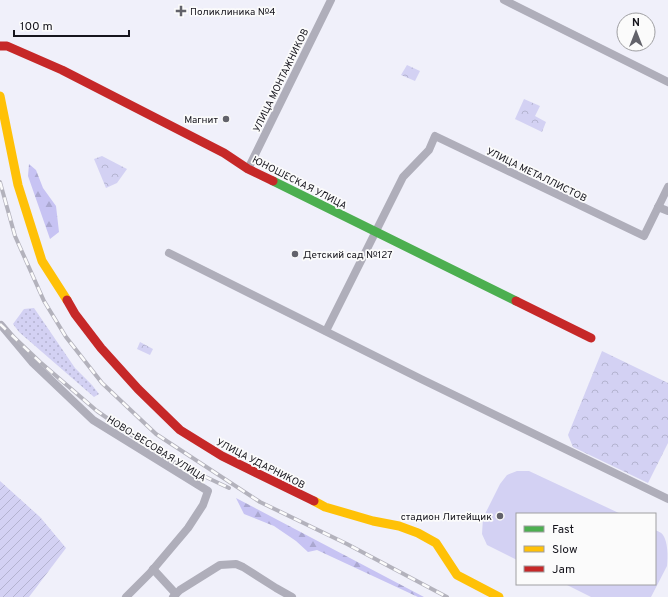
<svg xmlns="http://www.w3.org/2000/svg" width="668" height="597" font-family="Overpass,sans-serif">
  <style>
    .grass { fill: url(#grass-dots) }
    .forest { fill: url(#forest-firs) }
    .park { fill: url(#park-crowns) }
    .garden { fill: url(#garden-furrows) }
    .pitch { fill: #d3d1f3 }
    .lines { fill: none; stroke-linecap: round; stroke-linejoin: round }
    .street { stroke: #afaeba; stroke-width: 8 }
    .fast { stroke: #4caf50; stroke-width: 9 }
    .slow { stroke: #ffc107; stroke-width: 9 }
    .jam { stroke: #c62828; stroke-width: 9 }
    .rail-casing { stroke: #b3b2bc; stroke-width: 4 }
    .rail { stroke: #fbfbfb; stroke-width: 2.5; stroke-dasharray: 8; stroke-linecap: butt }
    .poi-dot { fill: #62626a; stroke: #fbfbfb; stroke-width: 1.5 }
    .labels { text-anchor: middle; stroke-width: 3.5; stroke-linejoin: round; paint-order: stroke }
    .poi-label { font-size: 10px; fill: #16151d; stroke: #fbfbfb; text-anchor: start }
    .street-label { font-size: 10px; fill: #16151d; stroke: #fbfbfb }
  </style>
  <defs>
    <pattern id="grass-dots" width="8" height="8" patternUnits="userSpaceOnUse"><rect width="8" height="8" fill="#d3d1f3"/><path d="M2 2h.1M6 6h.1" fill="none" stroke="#b4b3d0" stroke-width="1.8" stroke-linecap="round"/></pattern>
    <pattern id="forest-firs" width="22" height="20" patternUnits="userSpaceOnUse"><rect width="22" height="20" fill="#c7c3f3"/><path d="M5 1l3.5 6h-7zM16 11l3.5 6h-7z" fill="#aaa7d0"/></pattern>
    <pattern id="park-crowns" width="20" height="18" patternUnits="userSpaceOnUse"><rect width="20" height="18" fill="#d3d1f3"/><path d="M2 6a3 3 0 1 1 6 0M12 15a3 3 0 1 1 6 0" fill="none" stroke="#b4b3d0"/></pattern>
    <pattern id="garden-furrows" width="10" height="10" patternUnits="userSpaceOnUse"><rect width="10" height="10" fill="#d3d1f3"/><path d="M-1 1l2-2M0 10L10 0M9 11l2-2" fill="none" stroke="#b4b3d0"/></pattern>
  </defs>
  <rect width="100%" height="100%" fill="#f0f0fa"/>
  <path class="grass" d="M34,308L75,368L92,385L99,394L94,397L19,332L13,324L24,309Z"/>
  <g class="forest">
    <path d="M29,164L36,170L43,188L56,206L59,232L50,239L28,176Z"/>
    <path d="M236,498L424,597H418L317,550L308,552L296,541L274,526L244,514Z"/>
  </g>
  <g class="park">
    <path d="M407,65L420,71L415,81L401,75Z"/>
    <path d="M524,99L540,106L535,116L546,122L542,132L515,119Z"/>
    <path d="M102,156L127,169L117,183L106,188L94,159Z"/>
    <path d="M140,342L153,349L150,355L137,349Z"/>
    <path d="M602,351L668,383V443L648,483L573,447L568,435Z"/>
  </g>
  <path class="garden" d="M0,481L40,517L66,548L29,597H0Z"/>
  <g class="pitch">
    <path d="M517,471H529L621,514H517V560L487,545L482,534L483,518L500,484L507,475Z"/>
    <path d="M655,530C658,531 662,533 663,535C668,542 668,557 667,566L651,597H591L565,584H655Z"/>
  </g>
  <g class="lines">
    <g class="street">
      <path d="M504,0L668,82"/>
      <path d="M248,169L331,0"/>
      <path d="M658,207L668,211"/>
      <path d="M169,253L421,379L668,499"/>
      <path d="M0,326L1,325L32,362L93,420L208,491L203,505L188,528L150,573L126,597"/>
      <path d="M326,331L403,177L429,150L435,136L644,236L668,187"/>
      <path d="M153,569L176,594"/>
      <path d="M173,597L180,590L220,565L236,564L243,567L276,588L292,597"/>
    </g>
    <path class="fast" d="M273,181L516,301"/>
    <g class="slow">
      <path d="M0,96L18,185L42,261L67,300"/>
      <path d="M314,501L325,507L373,521L399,526L418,533L436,543L457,575L499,597"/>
    </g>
    <g class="jam">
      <path d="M0,46H7L62,70L224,153L248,169L273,181"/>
      <path d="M67,300L75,314L101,348L138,389L180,430L222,456L314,501"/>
      <path d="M516,301L591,338"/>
    </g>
    <g class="rail-casing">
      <g id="rail">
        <path d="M0,182L15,236L44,301L66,337L102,383L156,434L260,502L347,544L447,597"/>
        <path d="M0,324L40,362L97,411L130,434L168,459L229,488"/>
      </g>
    </g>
    <use href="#rail" class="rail"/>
  </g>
  <g class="poi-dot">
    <path d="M179 5h4v4h4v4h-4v4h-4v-4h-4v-4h4z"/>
    <circle cx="226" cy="119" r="4"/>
    <circle cx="295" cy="254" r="4"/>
    <circle cx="500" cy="516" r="4"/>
  </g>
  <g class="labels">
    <g class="poi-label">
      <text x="190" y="15">Поликлиника №4</text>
      <text x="218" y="123" text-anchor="end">Магнит</text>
      <text x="303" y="258">Детский сад №127</text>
      <text x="492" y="520" text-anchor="end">стадион Литейщик</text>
    </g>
    <g class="street-label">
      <text transform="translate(280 80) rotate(-64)" y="4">УЛИЦА МОНТАЖНИКОВ</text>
      <text transform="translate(537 174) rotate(26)" y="4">УЛИЦА МЕТАЛЛИСТОВ</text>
      <text transform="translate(300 182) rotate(27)" y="4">ЮНОШЕСКАЯ УЛИЦА</text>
      <text transform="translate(157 448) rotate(32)" y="4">НОВО-ВЕСОВАЯ УЛИЦА</text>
      <text transform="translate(261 463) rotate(27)" y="4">УЛИЦА УДАРНИКОВ</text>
    </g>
  </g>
  <rect x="516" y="513" width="140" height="72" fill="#fbfbfb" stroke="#9f9fa2"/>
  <rect x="524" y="526" width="20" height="6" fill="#4caf50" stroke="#9f9fa2"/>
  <text x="552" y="533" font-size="12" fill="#16151d">Fast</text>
  <rect x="524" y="546" width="20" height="6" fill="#ffc107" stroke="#9f9fa2"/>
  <text x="552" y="553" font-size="12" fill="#16151d">Slow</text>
  <rect x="524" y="566" width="20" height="6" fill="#c62828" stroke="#9f9fa2"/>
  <text x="552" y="573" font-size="12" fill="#16151d">Jam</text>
  <g transform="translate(636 32)"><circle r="19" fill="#fbfbfb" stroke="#9f9fa2"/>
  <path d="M0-3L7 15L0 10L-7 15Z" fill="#62626a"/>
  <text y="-6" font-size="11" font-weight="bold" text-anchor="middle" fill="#16151d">N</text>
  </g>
  <path d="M14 30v6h115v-6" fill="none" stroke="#16151d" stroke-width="2"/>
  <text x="20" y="30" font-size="12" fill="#16151d" stroke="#fbfbfb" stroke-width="3" paint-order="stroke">100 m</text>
</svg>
